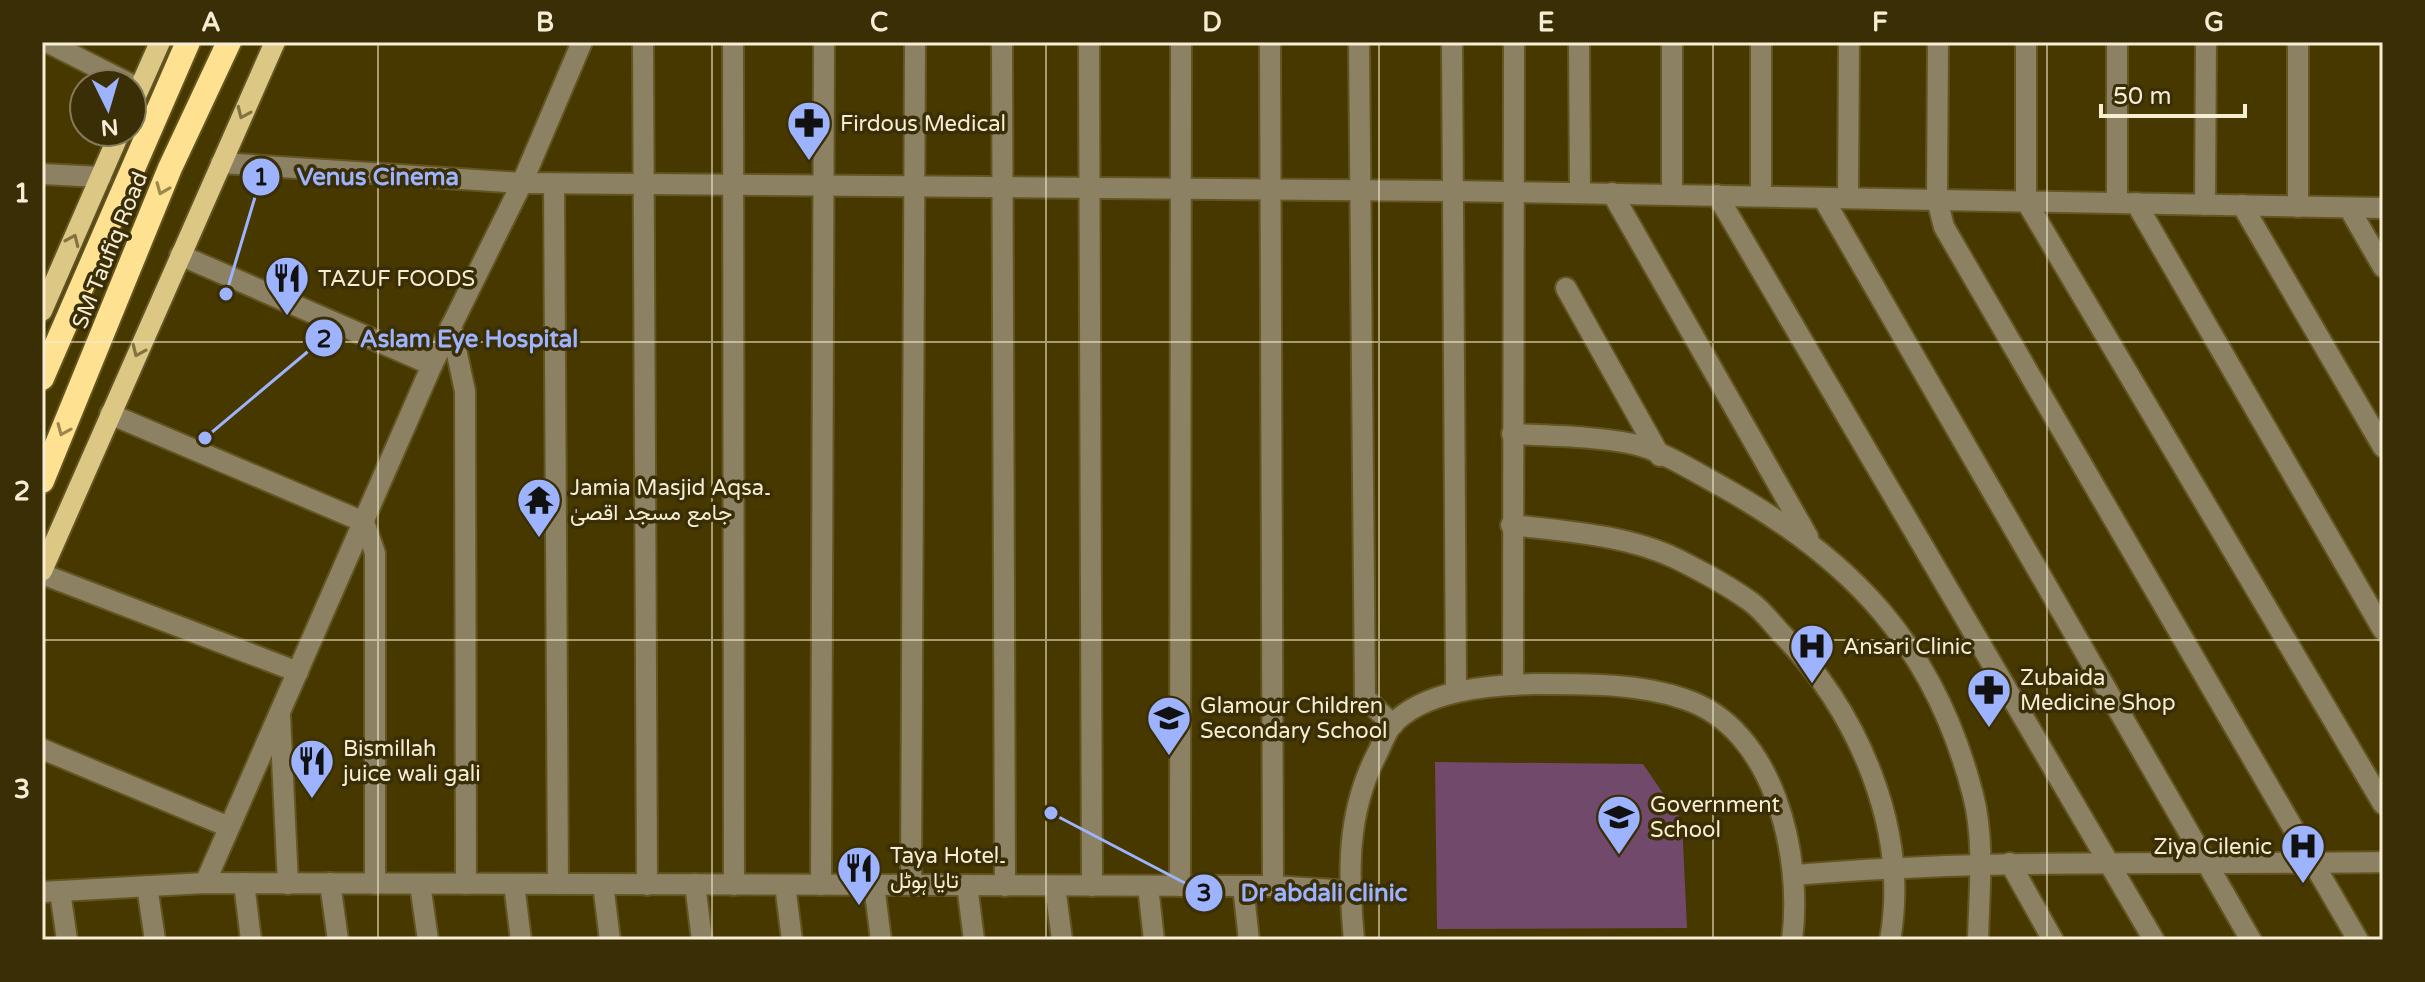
<svg xmlns="http://www.w3.org/2000/svg" width="2425" height="982" font-family="'Varela Round',Vazirmatn,sans-serif">
  <style>
    .green { fill: #70496b }
    .lines { fill: none; stroke-linecap: round; stroke-linejoin: round }
    .minor-casing { stroke: #635522; stroke-width: 24 }
    .major-casing { stroke: #635522; stroke-width: 24 }
    .highway-casing { stroke: #635522; stroke-width: 28 }
    .minor { stroke: #8c8162; stroke-width: 20 }
    .major { stroke: #ddc785; stroke-width: 20 }
    .highway { stroke: #fee292; stroke-width: 24 }
    .oneway { stroke: #837340 }
    .oneway2 { stroke: #9c884c }
    .grid { fill: none; stroke: #f6edd3; stroke-width: 2; stroke-opacity: 0.55 }
    .labels { text-anchor: middle; stroke-width: 7; stroke-linejoin: round; paint-order: stroke }
    .poi-label { font-size: 22px; fill: #f6edd3; stroke: #3a2e07; text-anchor: start }
    .street-label { font-size: 22px; fill: #f6edd3; stroke: #3a2e07 }
    .leader { fill: none; stroke: #9eb3fd; stroke-width: 3 }
    .callout-dot { fill: #9eb3fd; stroke: #3a2e07; stroke-width: 3 }
    .mark-label { font-size: 24px; text-anchor: middle; font-weight: bold; fill: #111 }
    .callout-label { font-size: 24px; text-anchor: middle; font-weight: bold; fill: #9eb3fd; stroke: #3a2e07; stroke-width: 7; stroke-linejoin: round; paint-order: stroke }
    .neatline { fill: none; stroke: #f6edd3; stroke-width: 3 }
    .grid-label { font-size: 26px; text-anchor: middle; font-weight: bold; fill: #f6edd3 }
  </style>
  <rect width="100%" height="100%" fill="#473800"/>
  <path class="green" d="M1435,762L1643,764L1682,821L1687,928L1437,929Z"/>
  <g class="lines">
    <g class="minor-casing">
      <g id="minor">
        <path d="M47,42L130,84"/>
        <path d="M643,42L647,885"/>
        <path d="M733,42L734,885"/>
        <path d="M1002,42L1005,886"/>
        <path d="M1089,42L1092,886"/>
        <path d="M1270,42L1273,886"/>
        <path d="M1359,42L1365,698L1393,725"/>
        <path d="M1452,42L1456,691"/>
        <path d="M1579,42L1580,193"/>
        <path d="M1938,42L1937,199L1944,227L2358,940"/>
        <path d="M2026,42V201L2383,804"/>
        <path d="M221,163L522,183L1452,191L2383,208"/>
        <path d="M42,174L101,177"/>
        <path d="M554,184L558,884"/>
        <path d="M1612,193L1808,537"/>
        <path d="M1672,194V42"/>
        <path d="M1717,195L2154,940"/>
        <path d="M1761,196V42"/>
        <path d="M1823,198L2251,940"/>
        <path d="M1848,198L1849,42"/>
        <path d="M2117,203V42"/>
        <path d="M2136,203L2383,630"/>
        <path d="M2205,205L2206,42"/>
        <path d="M2242,205L2383,447"/>
        <path d="M2298,207V42"/>
        <path d="M2349,208L2383,267"/>
        <path d="M180,255L432,365"/>
        <path d="M1566,288L1660,456"/>
        <path d="M451,326L465,391L466,884"/>
        <path d="M110,414L364,522L375,553V884"/>
        <path d="M1512,434C1552,436 1594,436 1633,444C1659,449 1697,473 1721,486C1852,559 1935,646 1973,795C1985,840 1979,894 1978,940"/>
        <path d="M1511,525C1566,531 1627,535 1677,559C1701,571 1729,586 1751,602C1762,610 1771,622 1780,632C1857,710 1910,828 1890,940"/>
        <path d="M42,574L298,672"/>
        <path d="M1513,685L1514,42"/>
        <path d="M280,716L288,884"/>
        <path d="M42,749L229,827"/>
        <path d="M2010,863L2053,940"/>
        <path d="M1795,875C1991,858 2187,865 2383,862"/>
        <path d="M205,883L432,365L522,183L582,42"/>
        <path d="M244,883L251,940"/>
        <path d="M330,883L338,940"/>
        <path d="M420,884L428,940"/>
        <path d="M514,884L521,940"/>
        <path d="M603,884L610,940"/>
        <path d="M695,884L702,940"/>
        <path d="M785,885L792,940"/>
        <path d="M821,885L824,42"/>
        <path d="M874,885L881,940"/>
        <path d="M911,885L915,42"/>
        <path d="M967,885L974,940"/>
        <path d="M147,886L155,940"/>
        <path d="M1055,886L1062,940"/>
        <path d="M1148,886L1154,940"/>
        <path d="M1180,886L1181,42"/>
        <path d="M1243,886L1249,940"/>
        <path d="M60,891L67,940"/>
        <path d="M42,892L205,883L1273,886L1350,891"/>
        <path d="M1354,940C1348,874 1346,812 1378,752C1382,744 1386,732 1392,725C1424,690 1490,685 1534,684C1582,684 1638,683 1684,699C1775,728 1803,857 1792,940"/>
      </g>
    </g>
    <g class="major-casing">
      <g id="major">
        <path d="M132,105L160,42"/>
        <path d="M42,311L120,132"/>
        <path d="M42,571L275,42"/>
      </g>
    </g>
    <g class="highway-casing">
      <g id="highway">
        <path d="M42,378L188,42"/>
        <path d="M42,481L170,168L229,42"/>
      </g>
    </g>
    <use href="#minor" class="minor"/>
    <use href="#major" class="major"/>
    <use href="#highway" class="highway"/>
  </g>
  <defs><path id="oneway-chevron" d="M-2-3.5L2.5 0L-2 3.5" fill="none" stroke-width="1.6" stroke-linecap="round" stroke-linejoin="round" transform="scale(2)"/></defs>
  <g class="oneway">
    <use href="#oneway-chevron" transform="translate(243 113) rotate(114)"/>
    <use href="#oneway-chevron" transform="translate(73 240) rotate(-66)"/>
    <use href="#oneway-chevron" transform="translate(138 351) rotate(114)"/>
  </g>
  <g class="oneway2">
    <use href="#oneway-chevron" transform="translate(162 189) rotate(112)"/>
    <use href="#oneway-chevron" transform="translate(63 430) rotate(113)"/>
  </g>
  <path class="grid" d="M378,42V940M712,42V940M1046,42V940M1379,42V940M1713,42V940M2047,42V940M42,342H2383M42,640H2383"/>
  <defs>
    <g id="pharmacy-pin" transform="scale(2.3)"><path d="M0 17L-7.5 6A9.5 9.5 0 1 1 7.5 6Z" fill="#9eb3fd" stroke="#3a2e07"/><path d="M-2-6h4v4h4v4h-4v4h-4v-4h-4v-4h4Z" fill="#111"/></g>
    <g id="restaurant-pin" transform="scale(2.3)"><path d="M0 17L-7.5 6A9.5 9.5 0 1 1 7.5 6Z" fill="#9eb3fd" stroke="#3a2e07"/><path d="M-5-6h1v4h1v-4h1v4h1v-4h1v5L-1.5 .5V6h-2V.5L-5-1ZM5-6V6H3V1.5H1.5Q1.5-4 5-6Z" fill="#111"/></g>
    <g id="temple-pin" transform="scale(2.3)"><path d="M0 17L-7.5 6A9.5 9.5 0 1 1 7.5 6Z" fill="#9eb3fd" stroke="#3a2e07"/><path d="M0-6L5-2H3V0L6.5 2.5H4V6H1.5V3h-3V6H-4V2.5H-6.5L-3 0V-2H-5Z" fill="#111"/></g>
    <g id="hospital-pin" transform="scale(2.3)"><path d="M0 17L-7.5 6A9.5 9.5 0 1 1 7.5 6Z" fill="#9eb3fd" stroke="#3a2e07"/><path d="M-5-5h3v3.5h4V-5h3V5h-3V1.5h-4V5h-3Z" fill="#111"/></g>
    <g id="school-pin" transform="scale(2.3)"><path d="M0 17L-7.5 6A9.5 9.5 0 1 1 7.5 6Z" fill="#9eb3fd" stroke="#3a2e07"/><path d="M0-5L7-2L0 1L-7-2ZM-4 1L0 2.5L4 1V4Q0 6-4 4Z" fill="#111"/></g>
  </defs>
  <g fill-rule="evenodd">
    <use href="#pharmacy-pin" x="809" y="123"/>
    <use href="#restaurant-pin" x="287" y="278"/>
    <use href="#temple-pin" x="539" y="500"/>
    <use href="#hospital-pin" x="1812" y="646"/>
    <use href="#pharmacy-pin" x="1989" y="690"/>
    <use href="#school-pin" x="1169" y="718"/>
    <use href="#restaurant-pin" x="312" y="761"/>
    <use href="#school-pin" x="1619" y="817"/>
    <use href="#hospital-pin" x="2303" y="846"/>
    <use href="#restaurant-pin" x="859" y="868"/>
  </g>
  <g class="labels">
    <g class="poi-label">
      <text x="840" y="131">Firdous Medical</text>
      <text x="318" y="286">TAZUF FOODS</text>
      <text x="570" y="495">Jamia Masjid Aqsa۔<tspan x="570" dy="25">جامع مسجد اقصیٰ</tspan></text>
      <text x="1843" y="654">Ansari Clinic</text>
      <text x="2020" y="685">Zubaida<tspan x="2020" dy="25">Medicine Shop</tspan></text>
      <text x="1200" y="713">Glamour Children<tspan x="1200" dy="25">Secondary School</tspan></text>
      <text x="343" y="756">Bismillah<tspan x="343" dy="25">juice wali gali</tspan></text>
      <text x="1650" y="812">Government<tspan x="1650" dy="25">School</tspan></text>
      <text x="2272" y="854" text-anchor="end">Ziya Cilenic</text>
      <text x="890" y="863">Taya Hotel۔<tspan x="890" dy="25">تایا ہوٹل</tspan></text>
    </g>
    <g class="street-label">
      <text transform="translate(109 250) rotate(-68)" y="8">SM Taufiq Road</text>
    </g>
  </g>
  <path class="leader" d="M226 294L261 177M205 438L324 338M1051 813L1204 893"/>
  <g class="callout-dot">
    <circle cx="226" cy="294" r="8"/>
    <circle cx="205" cy="438" r="8"/>
    <circle cx="1051" cy="813" r="8"/>
    <circle cx="261" cy="177" r="20"/>
    <circle cx="324" cy="338" r="20"/>
    <circle cx="1204" cy="893" r="20"/>
  </g>
  <g class="mark-label">
    <text x="261" y="185">1</text>
    <text x="324" y="347">2</text>
    <text x="1204" y="901">3</text>
  </g>
  <g class="callout-label">
    <text x="378" y="185">Venus Cinema</text>
    <text x="469" y="347">Aslam Eye Hospital</text>
    <text x="1324" y="901">Dr abdali clinic</text>
  </g>
  <rect width="2425" height="982" fill="none" stroke="#3a2e07" stroke-width="88"/>
  <g transform="translate(108 108) rotate(175)"><circle r="38" fill="#3a2e07" stroke="#857a59" stroke-width="2"/>
  <path d="M0-6L14 30L0 20L-14 30Z" fill="#9eb3fd"/>
  <text y="-12" font-size="22" font-weight="bold" text-anchor="middle" fill="#f6edd3">N</text>
  </g>
  <path d="M2101 104v12h144v-12" fill="none" stroke="#f6edd3" stroke-width="4"/>
  <text x="2113" y="104" font-size="24" fill="#f6edd3" stroke="#3a2e07" stroke-width="6" paint-order="stroke">50 m</text>
  <rect x="44" y="44" width="2337" height="894" class="neatline"/>
  <g class="grid-label">
    <text x="211" y="31">A</text>
    <text x="545" y="31">B</text>
    <text x="879" y="31">C</text>
    <text x="1212" y="31">D</text>
    <text x="1546" y="31">E</text>
    <text x="1880" y="31">F</text>
    <text x="2214" y="31">G</text>
    <text x="22" y="202">1</text>
    <text x="22" y="500">2</text>
    <text x="22" y="798">3</text>
  </g>
</svg>
